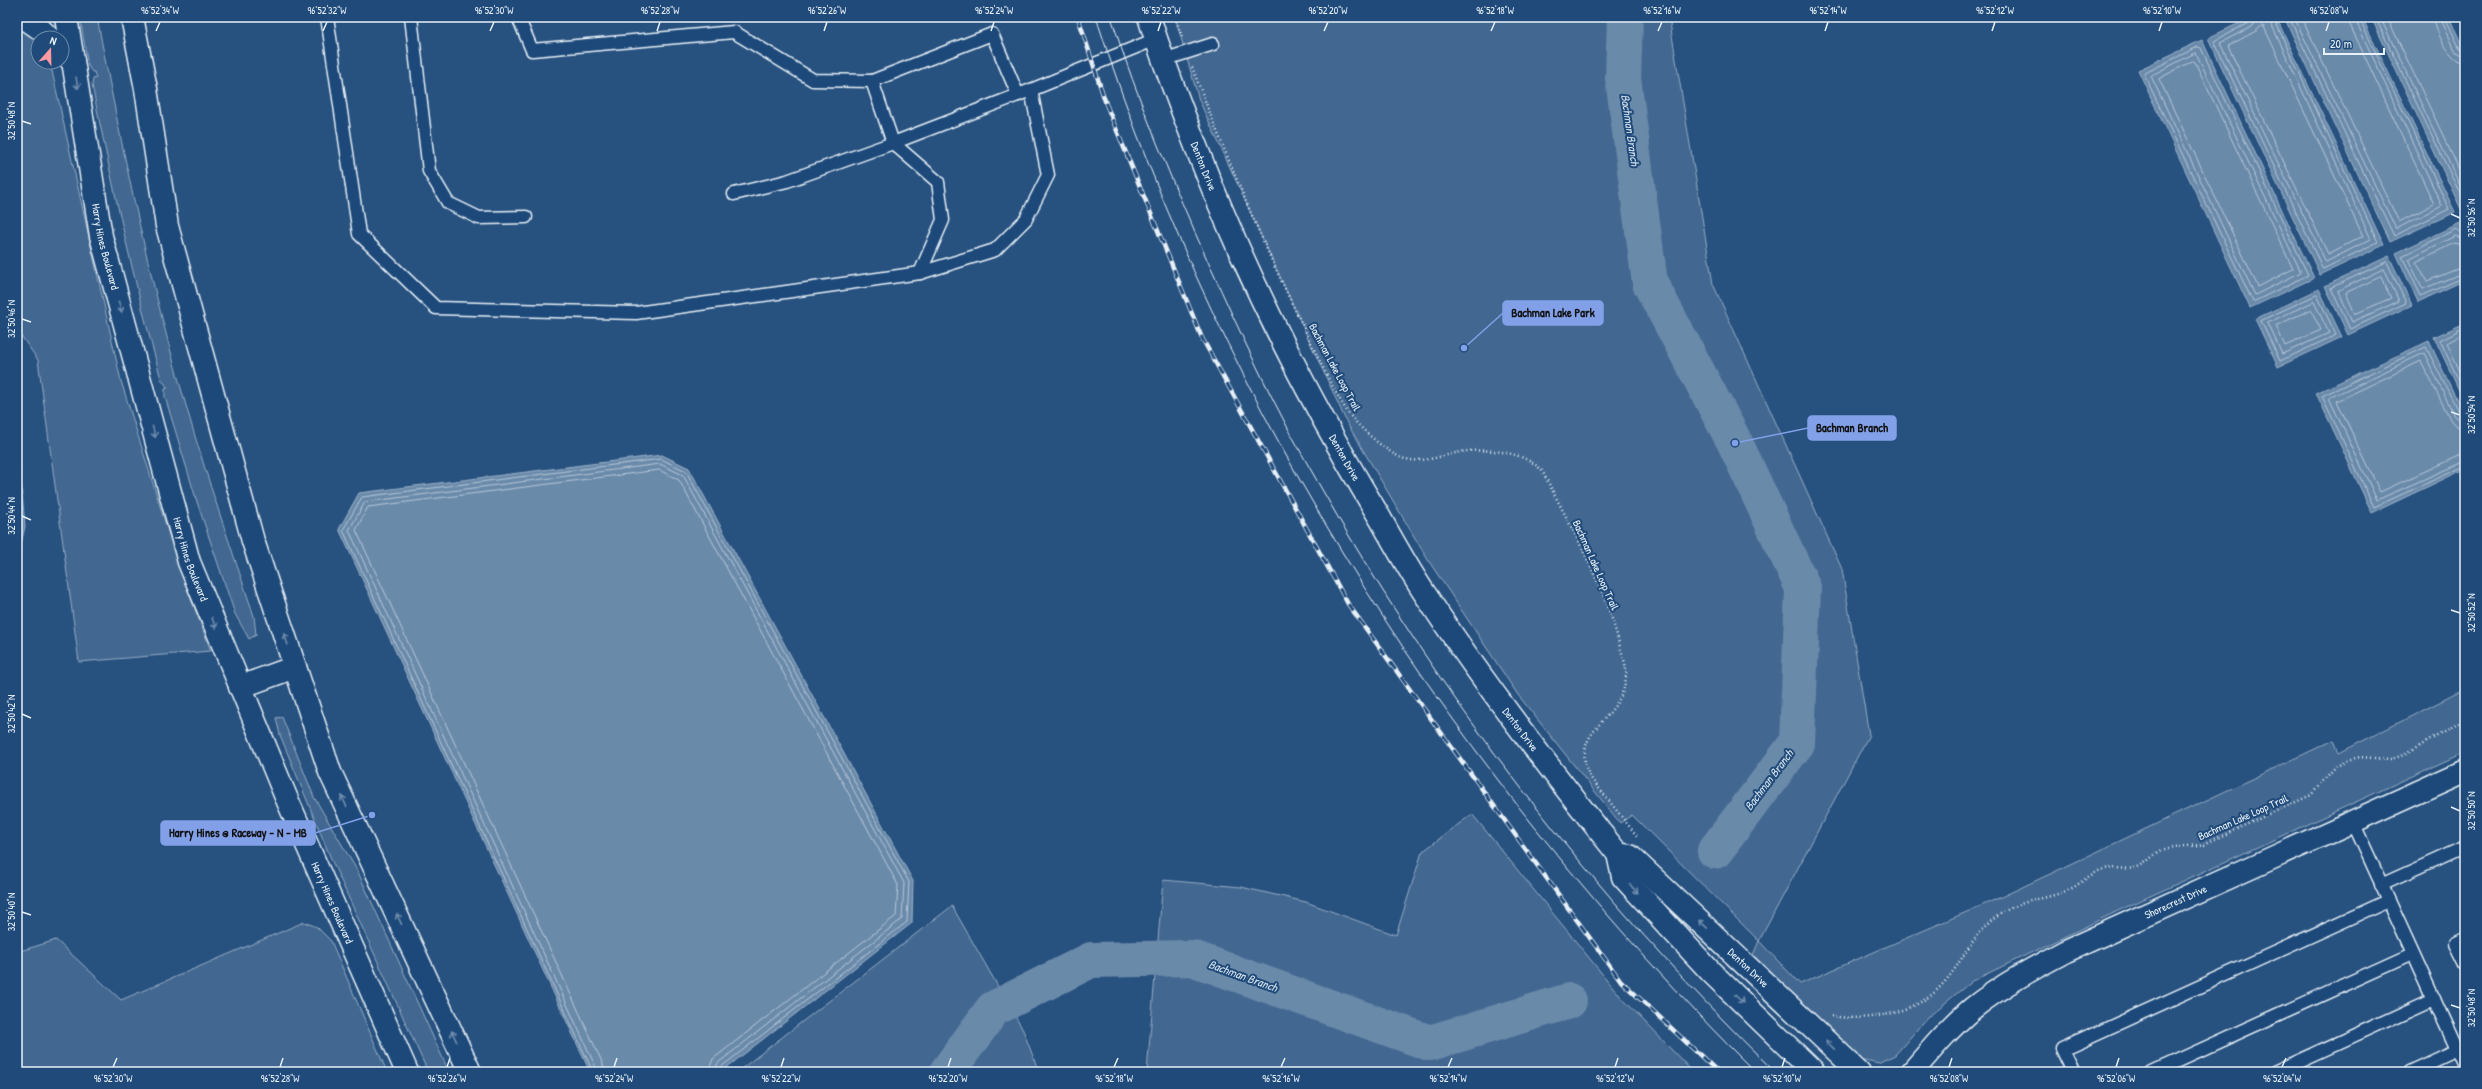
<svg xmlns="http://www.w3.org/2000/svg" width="2482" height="1089" font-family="'Patrick Hand',sans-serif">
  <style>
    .green { fill: #436891; stroke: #96acc4 }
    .water { fill: #6b8aaa; stroke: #9db3c9 }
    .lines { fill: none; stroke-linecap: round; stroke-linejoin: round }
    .shore { stroke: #b6c8d9; stroke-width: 1 }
    .river { stroke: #6b8aaa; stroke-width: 36 }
    .service-casing { stroke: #e8f1f8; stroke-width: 15 }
    .tertiary-casing { stroke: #e8f1f8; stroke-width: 25 }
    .secondary-casing { stroke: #e8f1f8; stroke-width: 25 }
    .primary-casing { stroke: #e8f1f8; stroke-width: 25 }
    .motorway-casing { stroke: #e8f1f8; stroke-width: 25 }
    .path { stroke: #e8f1f8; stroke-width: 2.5; stroke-dasharray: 1 3; stroke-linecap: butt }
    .service { stroke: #1f4a7a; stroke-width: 12 }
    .tertiary { stroke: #1f4a7a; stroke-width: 22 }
    .secondary { stroke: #1f4a7a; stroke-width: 22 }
    .primary { stroke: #1f4a7a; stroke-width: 22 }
    .motorway { stroke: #1f4a7a; stroke-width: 22 }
    .tram { stroke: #e8f1f8; stroke-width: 1 }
    .rail-casing { stroke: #e8f1f8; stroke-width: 4.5 }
    .rail { stroke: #1f4a7a; stroke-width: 3; stroke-dasharray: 9; stroke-linecap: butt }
    .oneway { stroke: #6f8dac }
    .ticks { fill: none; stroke: #e8f1f8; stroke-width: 1.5 }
    .labels { text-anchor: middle; stroke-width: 4; stroke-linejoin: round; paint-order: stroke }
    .street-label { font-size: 11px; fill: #e8f1f8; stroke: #1f4a7a }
    .water-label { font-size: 12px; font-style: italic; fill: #d5e2ec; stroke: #1f4a7a }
    .leader { fill: none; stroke: #82a0e8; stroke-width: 1.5 }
    .callout-dot { fill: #82a0e8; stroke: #1f4a7a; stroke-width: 1.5 }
    .callout { fill: #82a0e8; stroke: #82a0e8; stroke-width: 1.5 }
    .callout-label { font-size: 12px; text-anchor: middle; font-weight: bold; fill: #111 }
    .neatline { fill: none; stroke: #e8f1f8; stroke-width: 1.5 }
    .ticks-label { font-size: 10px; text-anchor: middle; fill: #e8f1f8 }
  </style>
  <rect width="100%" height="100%" fill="#27517f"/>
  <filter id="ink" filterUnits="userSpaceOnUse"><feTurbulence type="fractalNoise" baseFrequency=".025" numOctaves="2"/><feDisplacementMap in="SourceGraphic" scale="8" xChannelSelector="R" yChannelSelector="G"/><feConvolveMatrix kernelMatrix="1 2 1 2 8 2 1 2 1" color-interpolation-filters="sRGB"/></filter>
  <g filter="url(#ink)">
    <g class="green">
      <path d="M80,17H97C122,149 149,280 187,409C207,479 231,547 254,616L256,635L249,639L235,614L197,502L165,397V389L168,388L161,379C134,282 112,184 92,85L93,79L96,78L94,72H92L88,66Z"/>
      <path d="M1175,17H1669L1713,284L1842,569L1869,735L1759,941L1800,984L1999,898L2334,740L2339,753L2465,689V752L2122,909L1972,981L1928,1017L1895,1055L1879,1063L1860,1059L1753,955L1759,941L1632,815L1620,823L1518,695L1428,560L1347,423L1199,100Z"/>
      <path d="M17,29L30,35L38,41V62H50L121,381L180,570L211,651L79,662L38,360L17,330Z"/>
      <path d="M282,717L314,797L358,872L449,1072H428L332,861L280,735L276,718Z"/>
      <path d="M1472,814L1621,997L1693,1072H1147L1163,880L1241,887L1306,902L1396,935L1422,852Z"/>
      <path d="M952,906L1023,1030L1039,1072H737Z"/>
      <path d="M304,922L317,927L331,941L387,1072H17V952L56,940L121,1000Z"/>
    </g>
    <g class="water">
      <path d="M2252,17H2276L2384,245L2320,275L2208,38Z"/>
      <path d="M2284,17H2362L2455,212L2390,242Z"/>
      <path d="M2371,17H2449L2465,51V207L2461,209Z"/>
      <path d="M2202,40L2314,278L2250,308L2138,70Z"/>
      <path d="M2460,223L2465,234V280L2418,302L2396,253Z"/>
      <path d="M2389,256L2412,305L2348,335L2325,286Z"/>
      <path d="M2319,289L2342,337L2278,367L2255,319Z"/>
      <path d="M2465,323V403L2434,337Z"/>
      <path d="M2429,341L2465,417V469L2372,513L2316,393Z"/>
      <path d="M17,435L25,526L17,564Z"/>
      <path d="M662,455L689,468L913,881L912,923L721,1072H590L339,529L359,493Z"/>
    </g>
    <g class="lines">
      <g class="shore">
        <path d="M2252,17L2250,22L2214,41L2323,269L2378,242L2273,17"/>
        <path d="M2257,17L2253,26L2220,43L2326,262L2371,239L2268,17"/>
        <path d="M2289,17L2394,236L2449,209L2359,17"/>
        <path d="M2294,17L2396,229L2442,206L2354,17"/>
        <path d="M2301,17L2399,222L2434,204L2350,25L2348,17"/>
        <path d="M2375,17L2465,204"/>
        <path d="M2380,17L2465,196"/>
        <path d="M2387,17L2465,182"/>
        <path d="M2434,17C2435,31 2450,62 2465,63"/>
        <path d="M2440,17L2456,52L2465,57"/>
        <path d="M2445,17L2460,49L2465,52"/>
        <path d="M2262,26L2264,27L2363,236L2328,254L2228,46L2256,31Z"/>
        <path d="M2198,47L2201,48L2308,275L2253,302L2144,74Z"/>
        <path d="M2196,53L2301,272L2255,295L2151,76Z"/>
        <path d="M2193,61L2195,62L2293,269L2258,287L2159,79Z"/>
        <path d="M2465,234L2456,229L2402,256L2421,296L2465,277"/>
        <path d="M2465,239L2455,236L2408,259L2423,289L2465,272"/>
        <path d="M2465,246L2454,243L2416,262L2427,281L2465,266"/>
        <path d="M2387,262L2406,303L2350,329L2331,288Z"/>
        <path d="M2384,269L2399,301L2352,322L2338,291Z"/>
        <path d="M2381,277L2391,298L2355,314L2346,293Z"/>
        <path d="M2317,295L2336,335L2280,361L2261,321Z"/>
        <path d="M2314,302L2329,333L2282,354L2268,323Z"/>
        <path d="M2311,310L2321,330L2285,346L2276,326Z"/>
        <path d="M2465,327L2440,340L2465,394"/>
        <path d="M2465,333L2447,343L2465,382"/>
        <path d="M2465,417L2460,415L2426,347L2322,396L2374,507L2465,466"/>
        <path d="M2465,422L2455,417L2424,353L2329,398L2377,500L2465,461"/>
        <path d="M2465,428L2456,426L2451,421L2421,361L2337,401L2380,492L2458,456L2465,455"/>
        <path d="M17,468L21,525L17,545"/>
        <path d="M593,1072L343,530L362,497L661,459L686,471L909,882L907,922L721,1067L719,1072"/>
        <path d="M598,1072L349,530L365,502L660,464L683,475L904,883L902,919L718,1063L714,1072"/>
        <path d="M604,1072L603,1064L356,530L368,507L659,470L679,480L898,885L896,916L713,1059L708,1072"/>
      </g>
      <g class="river">
        <path d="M1625,17L1623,78L1650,283L1735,443L1803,588L1797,743L1715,851"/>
        <path d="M947,1072L993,1009L1091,960L1192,958L1430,1043L1569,1001"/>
      </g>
      <g class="service-casing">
        <g id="service">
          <path d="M327,17L359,234L436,308L636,313L920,273L995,250L1026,219L1048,175L1031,90L1156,39"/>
          <path d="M411,17L429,171L448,203L479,218L526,217"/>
          <path d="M518,17L532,50L734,32L813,80L872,81L893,143L1031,90"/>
          <path d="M1163,60L1213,44"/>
          <path d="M872,81L992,34L1018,95"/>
          <path d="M734,194L787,181L893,143L938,182L943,220L920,273"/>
          <path d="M2353,822L2465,1067"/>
          <path d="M2381,885L2465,847"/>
          <path d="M2465,939L2455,944L2465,964"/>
          <path d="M2073,1072L2062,1049L2388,901"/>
          <path d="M2152,1072L2412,954"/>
          <path d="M2274,1072L2434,999"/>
          <path d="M2410,1072L2457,1050"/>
        </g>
      </g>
      <g class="tertiary-casing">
        <g id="tertiary">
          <path id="s1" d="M1912,1072C1931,1050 1950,1027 1973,1008C2002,985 2034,968 2066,951L2465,771"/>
        </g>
      </g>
      <g class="secondary-casing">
        <g id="secondary">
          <path id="s2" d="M1149,17C1163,62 1180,105 1197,149C1247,278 1309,400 1380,518C1395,545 1410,572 1427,597C1486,687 1551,771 1618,854L1623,877L1711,972L1814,1072"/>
          <path id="s3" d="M1618,854L1630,856L1859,1072"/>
        </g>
      </g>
      <g class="primary-casing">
        <g id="primary">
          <path id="s4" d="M66,17L101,236L189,562L286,797L407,1072"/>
          <path d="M132,17L146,89L167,226L253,541L330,772L470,1072"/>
          <path d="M240,687L295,667"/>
        </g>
      </g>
      <g class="motorway-casing">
        <g id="motorway">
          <path d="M17,18C30,19 41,29 49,38"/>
          <path d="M62,51L73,62"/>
        </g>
      </g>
      <g class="path">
        <path d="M1175,17L1182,37"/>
        <path d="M1192,67C1225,153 1260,239 1301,322C1316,352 1329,383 1347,411C1356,425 1386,452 1402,458C1423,465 1447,453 1468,451C1493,449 1526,452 1543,472C1571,528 1605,585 1620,647C1623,656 1627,667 1626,676C1623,722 1567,729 1590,777L1637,836"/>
        <path d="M1831,1016C1866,1022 1916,1014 1941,986C1967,958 1974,925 2013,907C2030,899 2051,898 2068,890C2080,885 2089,874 2101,870C2112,866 2124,870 2134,868C2146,865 2152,855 2162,850C2175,845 2190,847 2204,844L2311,795L2337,765L2347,760L2360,757L2391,759L2404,755L2465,720"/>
      </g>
      <use href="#service" class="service"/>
      <use href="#tertiary" class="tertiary"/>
      <use href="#secondary" class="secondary"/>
      <use href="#primary" class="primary"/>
      <use href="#motorway" class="motorway"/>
      <g class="tram">
        <path d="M1096,17C1224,416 1458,779 1755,1072"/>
        <path d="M1111,17C1138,101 1173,184 1209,264C1242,337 1276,410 1316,479C1439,698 1595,897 1775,1072"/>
      </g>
      <g class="rail-casing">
        <path id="rail" d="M1078,17L1106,104L1202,338L1348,604L1621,981L1718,1072"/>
      </g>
      <use href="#rail" class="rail"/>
    </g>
    <defs><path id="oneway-shaft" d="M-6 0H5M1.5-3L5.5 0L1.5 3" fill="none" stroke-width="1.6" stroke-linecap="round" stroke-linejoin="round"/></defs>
    <g class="oneway">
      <use href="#oneway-shaft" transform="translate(77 83) rotate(81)"/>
      <use href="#oneway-shaft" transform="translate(120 307) rotate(75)"/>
      <use href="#oneway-shaft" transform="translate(154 432) rotate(75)"/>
      <use href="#oneway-shaft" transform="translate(214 623) rotate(68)"/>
      <use href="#oneway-shaft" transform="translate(286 639) rotate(-108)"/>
      <use href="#oneway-shaft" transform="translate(344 801) rotate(-115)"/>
      <use href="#oneway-shaft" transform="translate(1634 889) rotate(47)"/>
      <use href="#oneway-shaft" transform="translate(399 919) rotate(-115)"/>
      <use href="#oneway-shaft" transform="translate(1703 924) rotate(-137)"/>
      <use href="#oneway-shaft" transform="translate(1739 999) rotate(44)"/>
      <use href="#oneway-shaft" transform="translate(454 1036) rotate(-115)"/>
      <use href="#oneway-shaft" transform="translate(1830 1045) rotate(-136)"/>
    </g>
  </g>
  <path class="ticks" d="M156,31L160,22M323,31L327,22M490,31L494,22M657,31L660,22M824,31L827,22M991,31L994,22M1158,31L1161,22M1324,31L1328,22M1491,31L1495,22M1658,31L1662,22M1825,31L1828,22M1992,31L1995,22M2159,31L2162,22M2326,31L2329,22M22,121L31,124M2451,214L2460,218M22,319L31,322M2451,412L2460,415M22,516L31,520M2451,610L2460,613M22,714L31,718M2451,807L2460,811M22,912L31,915M2451,1005L2460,1008M113,1067L117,1058M280,1067L283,1058M447,1067L450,1058M614,1067L617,1058M781,1067L784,1058M948,1067L951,1058M1114,1067L1118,1058M1281,1067L1285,1058M1448,1067L1452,1058M1615,1067L1618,1058M1782,1067L1785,1058M1949,1067L1952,1058M2116,1067L2119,1058M2282,1067L2286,1058"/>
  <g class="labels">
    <g class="street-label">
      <text dy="4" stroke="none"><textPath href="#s2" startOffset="159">Denton Drive</textPath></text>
      <text dy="4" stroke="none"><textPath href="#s4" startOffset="233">Harry Hines Boulevard</textPath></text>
      <text transform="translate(1335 367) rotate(62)" y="4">Bachman Lake Loop Trail</text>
      <text dy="4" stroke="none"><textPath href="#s2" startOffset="483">Denton Drive</textPath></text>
      <text dy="4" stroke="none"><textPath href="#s4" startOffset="557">Harry Hines Boulevard</textPath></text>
      <text transform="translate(1596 565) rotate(66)" y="4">Bachman Lake Loop Trail</text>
      <text dy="4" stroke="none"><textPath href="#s2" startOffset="807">Denton Drive</textPath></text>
      <text transform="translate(2243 817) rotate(-24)" y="4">Bachman Lake Loop Trail</text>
      <text dy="4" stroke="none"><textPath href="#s1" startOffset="318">Shorecrest Drive</textPath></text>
      <text dy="4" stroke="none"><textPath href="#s4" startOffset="929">Harry Hines Boulevard</textPath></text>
      <text dy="4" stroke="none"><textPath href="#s3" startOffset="175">Denton Drive</textPath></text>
    </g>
    <g class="water-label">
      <text transform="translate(1630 130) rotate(82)" y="4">Bachman Branch</text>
      <text transform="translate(1769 780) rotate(-53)" y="4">Bachman Branch</text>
      <text transform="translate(1243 976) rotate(20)" y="4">Bachman Branch</text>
    </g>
  </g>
  <path class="leader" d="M1464 348L1503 313M1735 443L1808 428M372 815L315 833"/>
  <g class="callout-dot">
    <circle cx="1464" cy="348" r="4"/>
    <circle cx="1735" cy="443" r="4"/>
    <circle cx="372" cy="815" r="4"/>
  </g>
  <g class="callout">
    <rect x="1503" y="301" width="100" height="24" rx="4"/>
    <rect x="1808" y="416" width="88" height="24" rx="4"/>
    <rect x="161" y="821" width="154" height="24" rx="4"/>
  </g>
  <g class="callout-label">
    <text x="1553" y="317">Bachman Lake Park</text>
    <text x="1852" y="432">Bachman Branch</text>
    <text x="238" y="837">Harry Hines @ Raceway - N - MB</text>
  </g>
  <rect width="2482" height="1089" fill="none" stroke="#1f4a7a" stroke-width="44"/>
  <g transform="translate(50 50) rotate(20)"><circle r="19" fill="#1f4a7a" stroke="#6f8dac"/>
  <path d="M0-3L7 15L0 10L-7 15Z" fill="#ff9aa2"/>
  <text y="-6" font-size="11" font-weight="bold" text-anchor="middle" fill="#e8f1f8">N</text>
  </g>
  <path d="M2324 48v6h60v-6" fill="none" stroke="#e8f1f8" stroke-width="2"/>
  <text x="2330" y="48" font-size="12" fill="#e8f1f8" stroke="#1f4a7a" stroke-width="3" paint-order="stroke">20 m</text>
  <rect x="22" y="22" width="2438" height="1045" class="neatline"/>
  <g class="ticks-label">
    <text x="160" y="14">96°52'34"W</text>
    <text x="327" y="14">96°52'32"W</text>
    <text x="494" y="14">96°52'30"W</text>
    <text x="660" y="14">96°52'28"W</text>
    <text x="827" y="14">96°52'26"W</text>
    <text x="994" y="14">96°52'24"W</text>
    <text x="1161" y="14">96°52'22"W</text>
    <text x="1328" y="14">96°52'20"W</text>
    <text x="1495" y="14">96°52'18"W</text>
    <text x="1662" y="14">96°52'16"W</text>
    <text x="1828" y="14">96°52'14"W</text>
    <text x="1995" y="14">96°52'12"W</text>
    <text x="2162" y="14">96°52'10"W</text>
    <text x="2329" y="14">96°52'08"W</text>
    <text transform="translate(11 121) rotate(-90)" y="4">32°50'48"N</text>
    <text transform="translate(2471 218) rotate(-90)" y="4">32°50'56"N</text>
    <text transform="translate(11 319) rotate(-90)" y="4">32°50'46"N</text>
    <text transform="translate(2471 415) rotate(-90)" y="4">32°50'54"N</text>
    <text transform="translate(11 516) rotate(-90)" y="4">32°50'44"N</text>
    <text transform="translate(2471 613) rotate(-90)" y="4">32°50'52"N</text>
    <text transform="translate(11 714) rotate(-90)" y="4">32°50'42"N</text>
    <text transform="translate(2471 811) rotate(-90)" y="4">32°50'50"N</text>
    <text transform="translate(11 912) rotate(-90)" y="4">32°50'40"N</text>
    <text transform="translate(2471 1008) rotate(-90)" y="4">32°50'48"N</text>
    <text x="113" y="1082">96°52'30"W</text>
    <text x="280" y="1082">96°52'28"W</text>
    <text x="447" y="1082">96°52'26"W</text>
    <text x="614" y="1082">96°52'24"W</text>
    <text x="781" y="1082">96°52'22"W</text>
    <text x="948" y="1082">96°52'20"W</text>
    <text x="1114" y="1082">96°52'18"W</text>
    <text x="1281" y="1082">96°52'16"W</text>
    <text x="1448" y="1082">96°52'14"W</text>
    <text x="1615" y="1082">96°52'12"W</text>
    <text x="1782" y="1082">96°52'10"W</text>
    <text x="1949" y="1082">96°52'08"W</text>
    <text x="2116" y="1082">96°52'06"W</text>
    <text x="2282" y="1082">96°52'04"W</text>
  </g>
</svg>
